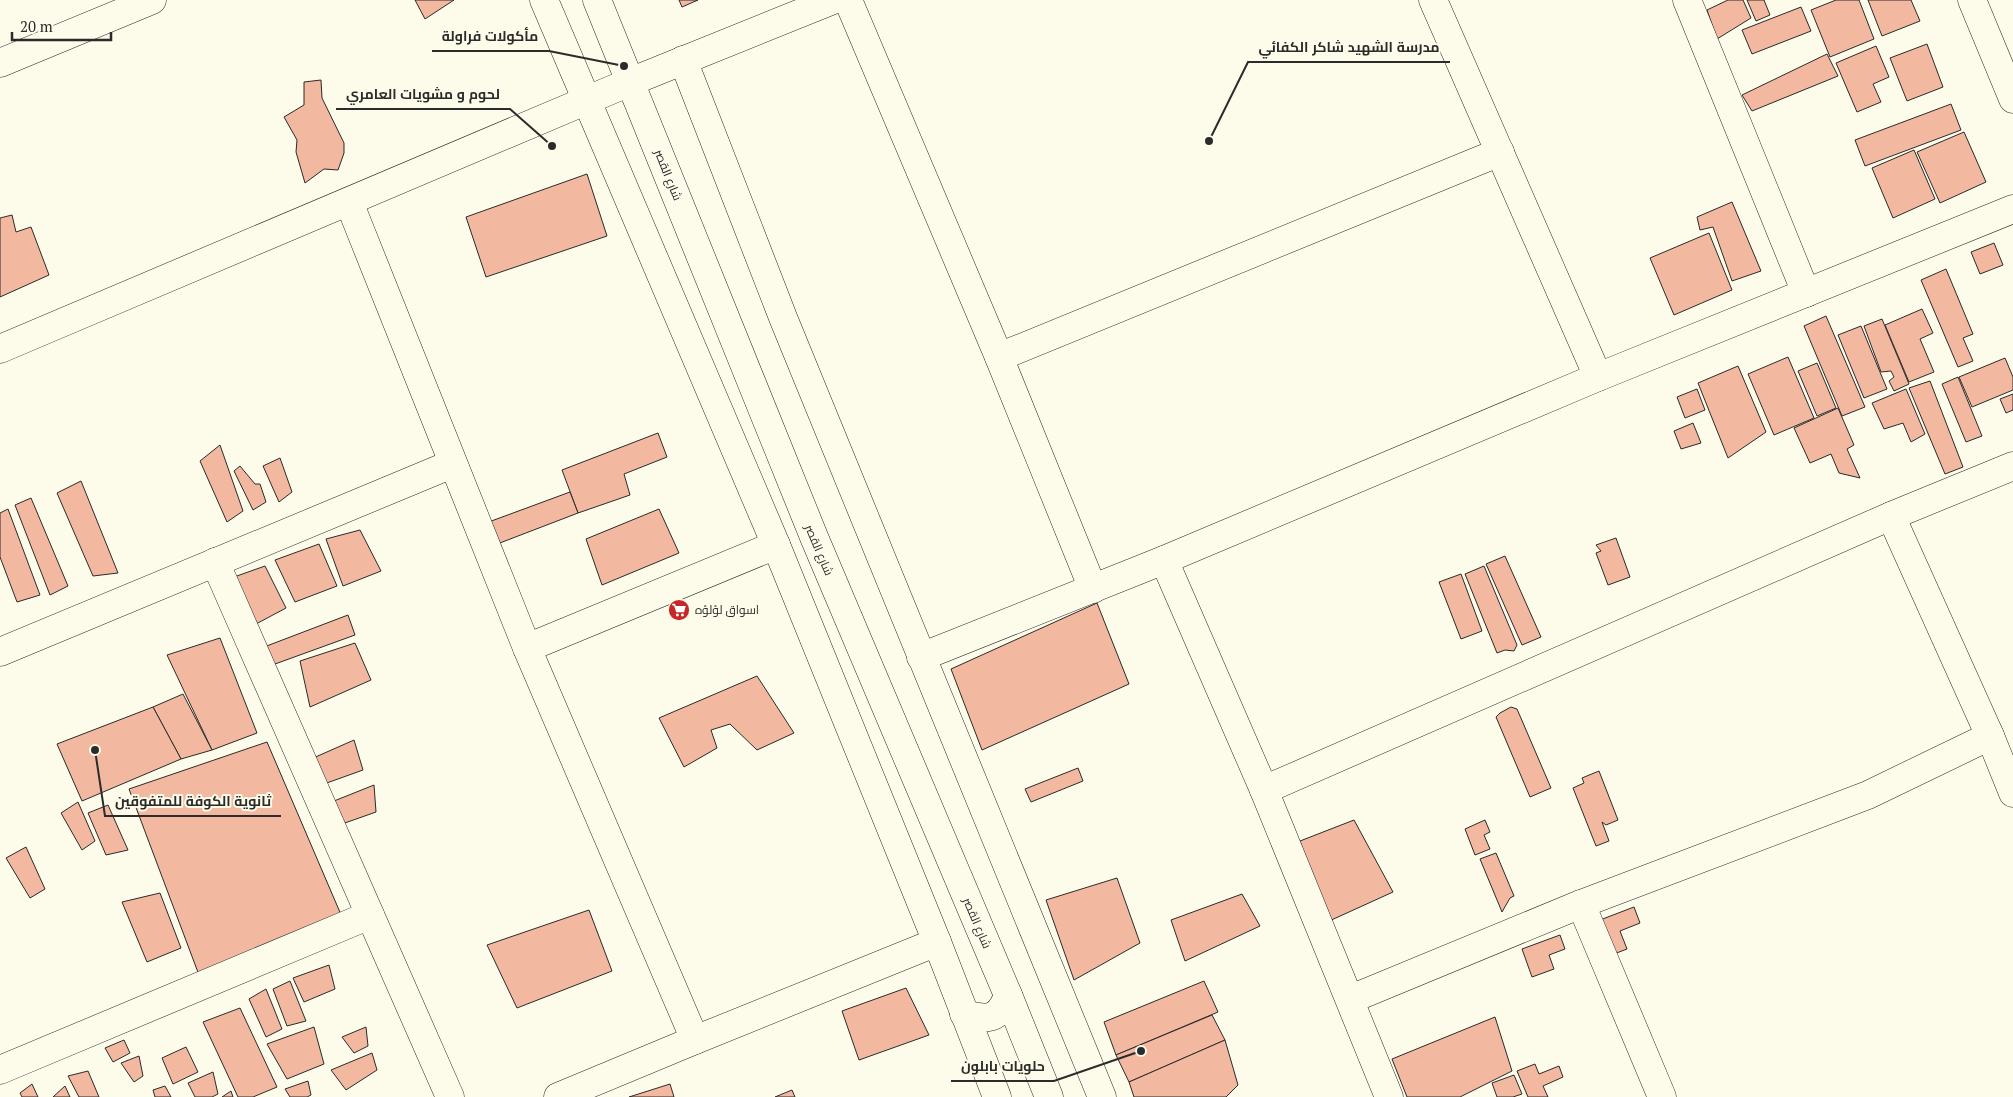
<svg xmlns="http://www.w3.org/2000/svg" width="2013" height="1097" font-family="'PT Serif',Cairo,serif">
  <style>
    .building { fill: #f2b8a0; stroke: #2b2b2b }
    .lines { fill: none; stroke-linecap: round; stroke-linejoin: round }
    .minor-casing { stroke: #2b2b2b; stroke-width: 29 }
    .tertiary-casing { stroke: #2b2b2b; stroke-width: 29 }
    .minor { stroke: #fdfbea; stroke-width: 28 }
    .tertiary { stroke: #fdfbea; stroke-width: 28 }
    .labels { text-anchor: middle; stroke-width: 4; stroke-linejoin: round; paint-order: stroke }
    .street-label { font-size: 12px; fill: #2b2b2b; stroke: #fdfbea }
    .poi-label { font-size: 12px; fill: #2b2b2b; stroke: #fdfbea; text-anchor: start }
    .leader { fill: none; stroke: #2b2b2b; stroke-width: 2 }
    .callout-dot { fill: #2b2b2b; stroke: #fdfbea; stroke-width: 2 }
    .callout-label { font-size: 14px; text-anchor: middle; font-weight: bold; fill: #2b2b2b; stroke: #fdfbea; stroke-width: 4; stroke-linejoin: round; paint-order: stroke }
  </style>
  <rect width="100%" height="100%" fill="#fdfbea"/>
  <g class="building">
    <path d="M415,0H454L425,19Z"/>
    <path d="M679,0H698L682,7Z"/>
    <path d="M1728,0H1743L1751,18L1717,39L1707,10Z"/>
    <path d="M1747,0H1764L1770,15L1756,21Z"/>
    <path d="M1836,0H1859L1874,39L1830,57L1811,10Z"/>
    <path d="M1868,0H1911L1920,21L1882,36Z"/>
    <path d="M1801,7L1811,31L1752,54L1742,30Z"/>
    <path d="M1927,44L1943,87L1907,101L1890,58Z"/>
    <path d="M1876,46L1889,77L1873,84L1881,102L1857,112L1836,63Z"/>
    <path d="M1827,54L1838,76L1752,111L1742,95Z"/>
    <path d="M321,80L322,98L344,143V153L338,170L324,169L305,183L296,152L297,140L284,117L304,105V82Z"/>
    <path d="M1951,104L1961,130L1865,166L1855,140Z"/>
    <path d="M1964,132L1986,182L1940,203L1917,152Z"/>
    <path d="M1914,150L1935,199L1893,218L1872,168Z"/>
    <path d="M587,174L607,236L486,277L466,217Z"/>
    <path d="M1732,202L1761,271L1732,281L1713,227L1700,230L1697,217Z"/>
    <path d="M12,215L16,232L31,227L49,275L0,297V218Z"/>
    <path d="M1709,233L1732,290L1674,315L1650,258Z"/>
    <path d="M1994,243L2003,265L1980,274L1971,252Z"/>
    <path d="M1946,269L1973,334L1963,338L1973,361L1958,367L1921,280Z"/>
    <path d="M1922,309L1933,333L1920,339L1934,372L1909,382L1885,325Z"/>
    <path d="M1826,316L1865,407L1842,416L1804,326Z"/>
    <path d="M1882,319L1909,384L1894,391L1889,381L1894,377L1891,371L1881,372L1864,326Z"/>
    <path d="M1861,326L1887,389L1864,398L1838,335Z"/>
    <path d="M1788,357L1814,418L1774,435L1748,374Z"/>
    <path d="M2005,358L2013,377V390L1972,407L1959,377Z"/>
    <path d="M1817,363L1836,408L1817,416L1798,371Z"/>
    <path d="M1738,366L1766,432L1728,458L1698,383Z"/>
    <path d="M1958,377L1982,436L1966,442L1942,384Z"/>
    <path d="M1930,381L1963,467L1945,474L1909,388Z"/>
    <path d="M1697,389L1705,410L1685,418L1677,397Z"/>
    <path d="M1906,389L1925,434L1911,442L1903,423L1884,429L1872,403Z"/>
    <path d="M2013,394V410L2006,413L2000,399Z"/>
    <path d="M1838,408L1854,445L1847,449L1860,478L1839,473L1831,454L1810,463L1794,428Z"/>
    <path d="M1693,423L1701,443L1681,449L1674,431Z"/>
    <path d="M658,433L667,457L624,474L630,495L578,513L562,470Z"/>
    <path d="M220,445L243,511L227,522L200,461Z"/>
    <path d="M280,458L292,492L279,502L263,466Z"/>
    <path d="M240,466L255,484H260L266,502L253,510L234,471Z"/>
    <path d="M81,481L118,573L93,576L57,493Z"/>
    <path d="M570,492L578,513L492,546L486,523Z"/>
    <path d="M31,498L68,586L50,595L15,505Z"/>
    <path d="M8,509L40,595L17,602L0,557V513Z"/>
    <path d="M659,509L679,553L602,585L586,539Z"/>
    <path d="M360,530L381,571L343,586L326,539Z"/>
    <path d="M1616,538L1630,577L1608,585L1596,553L1601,551L1596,545Z"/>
    <path d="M319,544L337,586L295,602L275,560Z"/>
    <path d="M1505,556L1541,637L1522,645L1486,564Z"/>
    <path d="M265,566L286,608L256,624L234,577Z"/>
    <path d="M1484,566L1517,645L1514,651L1505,650L1497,653L1465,574Z"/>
    <path d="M1461,574L1482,631L1461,639L1439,582Z"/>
    <path d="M1097,603L1129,684L982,750L951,669Z"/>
    <path d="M348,615L355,635L275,664L264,647Z"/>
    <path d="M220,638L257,733L212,750L167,655Z"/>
    <path d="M355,643L371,680L310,707L300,661Z"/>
    <path d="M757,676L794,733L757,750L730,724L711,730L717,748L684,767L659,718Z"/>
    <path d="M183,694L212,750L181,759L153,707Z"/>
    <path d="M153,707L181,759L82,801L57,744Z"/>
    <path d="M1511,707L1517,709L1551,788L1530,797L1496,717L1500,713Z"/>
    <path d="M354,740L363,770L324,784L311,759Z"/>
    <path d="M267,742L342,917L199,975L129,789Z"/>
    <path d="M1078,768L1083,781L1031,802L1025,789Z"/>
    <path d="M1599,771L1618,820L1606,825L1602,822L1609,841L1596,846L1573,788L1584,783L1582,778Z"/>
    <path d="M374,785L376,812L342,824L334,801Z"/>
    <path d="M78,802L95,841L82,850L61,813Z"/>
    <path d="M108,805L128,850L106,855L88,813Z"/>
    <path d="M1354,820L1393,892L1327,922L1300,841Z"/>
    <path d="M1485,820L1490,832L1484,835L1490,849L1475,855L1465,829Z"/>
    <path d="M26,847L45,889L30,898L6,858Z"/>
    <path d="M1496,853L1514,896L1510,898L1502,912L1480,859Z"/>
    <path d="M1117,878L1140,943L1074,980L1046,900Z"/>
    <path d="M160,893L181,948L147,962L122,902Z"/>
    <path d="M1242,894L1260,926L1185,961L1171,920Z"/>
    <path d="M1634,907L1640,923L1620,931L1627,949L1614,954L1600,920Z"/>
    <path d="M589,910L612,971L517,1008L487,945Z"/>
    <path d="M1560,935L1565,949L1549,955L1554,969L1532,977L1522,949Z"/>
    <path d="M329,965L335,989L304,1002L293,978Z"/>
    <path d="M290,981L306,1021L287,1026L273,989Z"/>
    <path d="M1204,981L1218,1012L1116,1055L1104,1022Z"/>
    <path d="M906,988L929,1035L859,1060L842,1011Z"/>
    <path d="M266,989L282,1029L266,1037L249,999Z"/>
    <path d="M240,1008L277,1087L253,1097H238L203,1022Z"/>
    <path d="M1212,1015L1225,1040L1129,1082L1116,1055Z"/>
    <path d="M1495,1017L1512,1071L1460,1097H1407L1392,1059Z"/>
    <path d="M314,1027L324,1064L287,1079L267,1044Z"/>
    <path d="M366,1027L368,1046L354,1053L342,1037Z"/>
    <path d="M124,1040L130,1053L113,1062L105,1048Z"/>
    <path d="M1225,1040L1238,1085L1226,1097H1134L1129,1082Z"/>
    <path d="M186,1047L198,1072L173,1084L162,1058Z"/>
    <path d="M372,1053L377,1070L346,1090L331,1070Z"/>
    <path d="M139,1056L143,1076L134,1082L121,1063Z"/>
    <path d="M1535,1064L1539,1074L1559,1066L1563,1077L1543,1086L1548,1097H1528L1517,1071Z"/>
    <path d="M88,1071L99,1097H79L68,1076Z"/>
    <path d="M213,1072L218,1094L212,1097H195L188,1083Z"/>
    <path d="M1514,1075L1522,1094L1513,1097H1497L1492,1083Z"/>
    <path d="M308,1081L311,1095L307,1097H290L285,1089Z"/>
    <path d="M32,1084L38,1097H22L20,1093Z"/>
    <path d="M670,1084L674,1097H629Z"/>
    <path d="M65,1086L70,1097H53Z"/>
    <path d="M165,1086L171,1097H155L153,1090Z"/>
    <path d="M792,1090L795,1097H775Z"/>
    <path d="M231,1091L233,1097H222Z"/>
  </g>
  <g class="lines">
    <g class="minor-casing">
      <g id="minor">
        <path d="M848,0L999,357L1093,589"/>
        <path d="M1433,0L1598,377"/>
        <path d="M1687,0L1806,293"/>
        <path d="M1972,0L2013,99"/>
        <path d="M683,60L784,320L1102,1097"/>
        <path d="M0,63L152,0"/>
        <path d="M630,82L833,0"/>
        <path d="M349,202L527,648L695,1040"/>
        <path d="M999,357L1500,152"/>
        <path d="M1891,516L1990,736L2013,793"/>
        <path d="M1164,560L1264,790L1389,1097"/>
        <path d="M215,562L450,1097"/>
        <path d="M527,648L776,545"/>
        <path d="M0,652L452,464"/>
        <path d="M921,657L1164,560L1598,377L2013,209"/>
        <path d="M1264,790L1891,516L2013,466"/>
        <path d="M1581,904L1662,1097"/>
        <path d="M1351,999L1581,904L1868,795L1990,736"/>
        <path d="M0,1070L370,915"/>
        <path d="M558,1097L695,1040L937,942"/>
      </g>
    </g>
    <g class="tertiary-casing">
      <g id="tertiary">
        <path d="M544,0L776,545L937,942L997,1097"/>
        <path d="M597,0L814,537L1008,995L1049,1097"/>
        <path d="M0,349L630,82"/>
        <path d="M964,1014C987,1020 999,1021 1008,995"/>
      </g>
    </g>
    <use href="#minor" class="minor"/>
    <use href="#tertiary" class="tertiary"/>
  </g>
  <defs>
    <g id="supermarket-disc" transform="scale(1.125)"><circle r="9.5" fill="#c62828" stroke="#fdfbea"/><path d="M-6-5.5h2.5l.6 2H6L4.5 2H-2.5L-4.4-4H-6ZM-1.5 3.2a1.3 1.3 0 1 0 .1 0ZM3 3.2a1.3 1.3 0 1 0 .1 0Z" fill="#fff"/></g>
  </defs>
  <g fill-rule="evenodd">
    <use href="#supermarket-disc" x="679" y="610"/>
  </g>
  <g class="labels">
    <g class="street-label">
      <text transform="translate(668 175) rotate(68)" y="4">شارع القصر</text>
      <text transform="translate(819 550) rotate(67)" y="4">شارع القصر</text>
      <text transform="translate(977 923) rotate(67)" y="4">شارع القصر</text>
    </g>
    <g class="poi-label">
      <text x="695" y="614">اسواق لؤلؤه</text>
    </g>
  </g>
  <path class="leader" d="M624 66L549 51H432M1209 141L1248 62H1450M552 146L510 109H336M95 750L105 816H281M1141 1051L1054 1081H951"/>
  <g class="callout-dot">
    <circle cx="624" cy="66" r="5"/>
    <circle cx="1209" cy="141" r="5"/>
    <circle cx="552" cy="146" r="5"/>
    <circle cx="95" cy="750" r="5"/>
    <circle cx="1141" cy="1051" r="5"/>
  </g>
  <g class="callout-label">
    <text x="490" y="41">مأكولات فراولة</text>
    <text x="1349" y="52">مدرسة الشهيد شاكر الكفائي</text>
    <text x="423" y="99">لحوم و مشويات العامري</text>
    <text x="193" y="806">ثانوية الكوفة للمتفوقين</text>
    <text x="1003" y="1071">حلويات بابلون</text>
  </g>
  <path d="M12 32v8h99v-8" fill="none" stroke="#2b2b2b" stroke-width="2.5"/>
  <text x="20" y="32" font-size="15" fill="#2b2b2b" stroke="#fdfbea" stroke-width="4" paint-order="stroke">20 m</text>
</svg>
